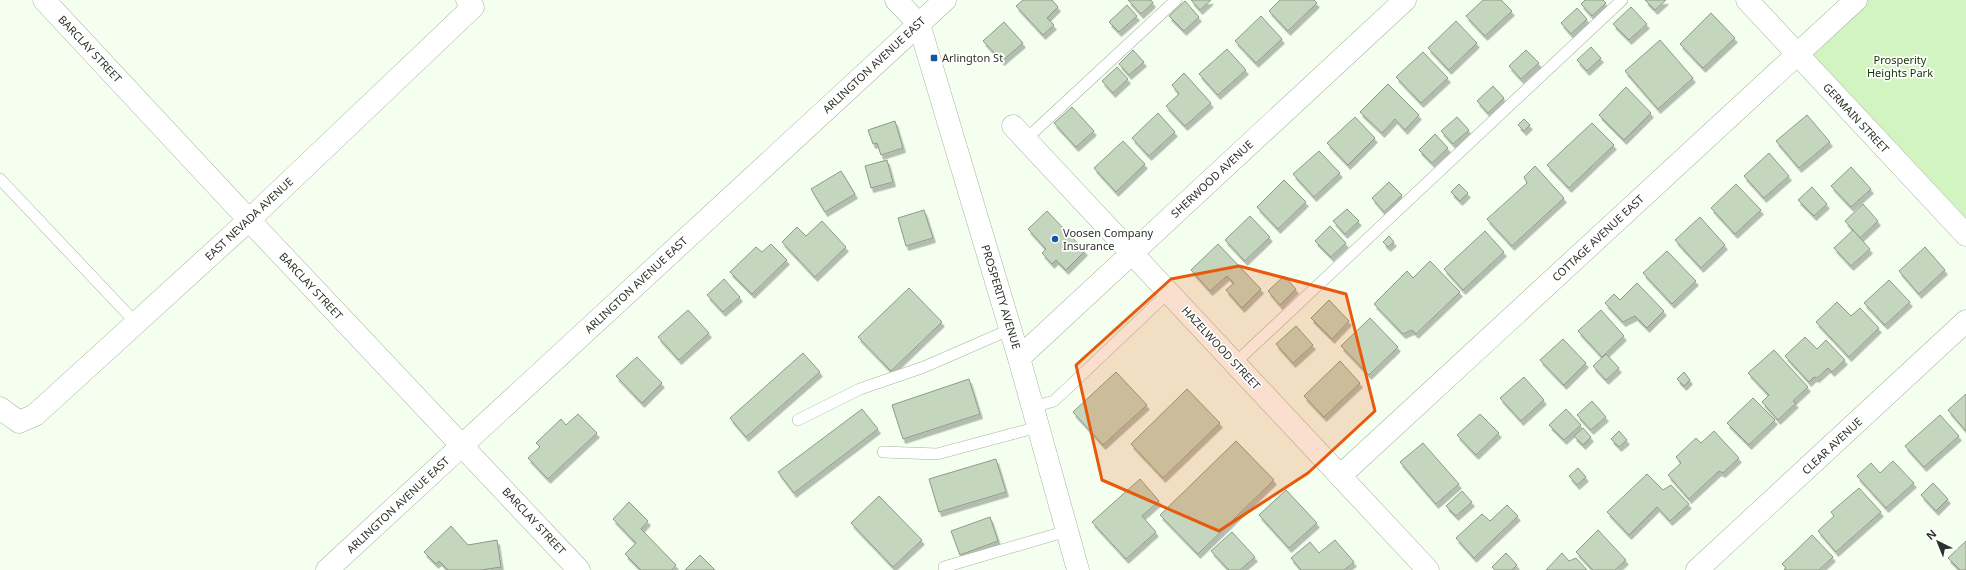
<svg xmlns="http://www.w3.org/2000/svg" width="1966" height="570" font-family="'Noto Sans',sans-serif">
  <style>
    .green { fill: #d1f4c0 }
    .building { fill: #c5d6be; stroke: #8c9b85; filter: url(#shadow) }
    .lines { fill: none; stroke-linecap: round; stroke-linejoin: round }
    .lane-casing { stroke: #a5b49d; stroke-width: 12 }
    .street-casing { stroke: #a5b49d; stroke-width: 23 }
    .secondary-casing { stroke: #a5b49d; stroke-width: 23 }
    .lane { stroke: #fff; stroke-width: 11 }
    .street { stroke: #fff; stroke-width: 22 }
    .secondary { stroke: #fff; stroke-width: 22 }
    .marked { fill: #e8590c; fill-opacity: 0.2; stroke: #e8590c; stroke-width: 3; stroke-linejoin: round }
    .poi-dot { fill: #1257a7; stroke: #fff; stroke-width: 1.5 }
    .labels { text-anchor: middle; stroke-width: 3.5; stroke-linejoin: round; paint-order: stroke }
    .street-label { font-size: 11px; fill: #2b3128; stroke: #fff }
    .poi-label { font-size: 11px; fill: #2b3128; stroke: #fff; text-anchor: start }
    .park-label { font-size: 11px; fill: #143400; stroke: #fff }
  </style>
  <defs>
    <filter id="shadow"><feDropShadow dx="2.5" dy="4.5" stdDeviation="0" flood-color="#0004"/></filter>
  </defs>
  <rect width="100%" height="100%" fill="#f5fff0"/>
  <path class="green" d="M1858,0H1966V235L1797,54Z"/>
  <g class="building">
    <path d="M1023,0H1052L1058,7L1047,18L1054,25L1043,35L1016,6Z"/>
    <path d="M1128,0H1151L1153,3L1141,14Z"/>
    <path d="M1191,0H1211L1200,10Z"/>
    <path d="M1280,0H1314L1317,3L1288,31L1269,11Z"/>
    <path d="M1483,0H1501L1512,11L1485,36L1466,16Z"/>
    <path d="M1585,0H1603L1606,3L1592,16L1581,4Z"/>
    <path d="M1645,0H1666L1655,10Z"/>
    <path d="M1185,1L1199,17L1184,31L1169,16Z"/>
    <path d="M1127,5L1137,16L1119,32L1109,22Z"/>
    <path d="M1631,7L1647,24L1629,40L1613,24Z"/>
    <path d="M1577,8L1587,19L1571,34L1561,23Z"/>
    <path d="M1711,13L1735,38L1703,68L1680,44Z"/>
    <path d="M1261,16L1282,39L1256,63L1235,41Z"/>
    <path d="M1456,21L1477,43L1449,70L1428,48Z"/>
    <path d="M1004,22L1023,43L1002,61L983,41Z"/>
    <path d="M1660,40L1693,78L1658,109L1625,71Z"/>
    <path d="M1591,47L1601,58L1587,71L1577,60Z"/>
    <path d="M1227,49L1246,70L1218,95L1199,74Z"/>
    <path d="M1133,50L1144,62L1129,75L1119,64Z"/>
    <path d="M1526,50L1539,63L1521,79L1509,66Z"/>
    <path d="M1423,52L1448,78L1421,103L1396,77Z"/>
    <path d="M1117,67L1128,79L1113,93L1102,81Z"/>
    <path d="M1184,73L1211,103L1185,126L1166,106L1179,94L1172,85Z"/>
    <path d="M1388,84L1419,115L1405,130L1395,119L1382,133L1360,112Z"/>
    <path d="M1493,86L1504,98L1488,113L1477,101Z"/>
    <path d="M1626,87L1651,113L1624,140L1599,115Z"/>
    <path d="M1072,107L1094,131L1076,147L1054,123Z"/>
    <path d="M1158,113L1175,132L1149,156L1132,138Z"/>
    <path d="M1807,115L1830,142L1799,168L1776,141Z"/>
    <path d="M1355,117L1375,138L1348,165L1327,143Z"/>
    <path d="M1457,117L1469,130L1453,144L1441,131Z"/>
    <path d="M1524,119L1530,125L1524,131L1518,125Z"/>
    <path d="M895,121L903,148L881,155L877,143L873,144L868,130Z"/>
    <path d="M1592,123L1614,145L1569,188L1547,165Z"/>
    <path d="M1435,134L1448,148L1432,163L1419,150Z"/>
    <path d="M1123,141L1145,164L1116,192L1094,168Z"/>
    <path d="M1319,151L1340,173L1314,197L1293,174Z"/>
    <path d="M1769,153L1789,176L1764,198L1744,176Z"/>
    <path d="M887,160L893,182L871,188L865,166Z"/>
    <path d="M1535,166L1564,198L1512,246L1487,219L1527,183L1524,177Z"/>
    <path d="M1851,167L1871,189L1851,207L1831,186Z"/>
    <path d="M841,171L855,194L825,212L811,189Z"/>
    <path d="M1284,180L1306,202L1278,229L1257,207Z"/>
    <path d="M1389,182L1402,195L1384,212L1372,198Z"/>
    <path d="M1459,184L1468,193L1460,201L1451,192Z"/>
    <path d="M1736,184L1761,210L1735,234L1711,208Z"/>
    <path d="M1812,187L1827,204L1814,216L1798,200Z"/>
    <path d="M1863,204L1878,221L1860,238L1845,221Z"/>
    <path d="M1347,209L1359,221L1345,234L1333,221Z"/>
    <path d="M924,210L933,238L906,246L898,218Z"/>
    <path d="M1047,211L1085,251L1066,270L1056,260L1052,264L1042,253L1046,249L1028,229Z"/>
    <path d="M1250,216L1270,237L1245,261L1225,240Z"/>
    <path d="M1700,217L1725,245L1701,268L1675,240Z"/>
    <path d="M822,221L846,247L815,277L782,242L797,227L806,236Z"/>
    <path d="M1330,226L1346,243L1331,257L1315,241Z"/>
    <path d="M1853,230L1870,249L1851,266L1834,248Z"/>
    <path d="M1485,231L1504,252L1463,290L1444,269Z"/>
    <path d="M1389,236L1394,242L1388,247L1383,242Z"/>
    <path d="M771,244L787,260L752,294L730,272L756,247L762,252Z"/>
    <path d="M1218,244L1261,289L1242,308L1226,290L1234,283L1227,276L1210,291L1191,270Z"/>
    <path d="M1925,247L1945,270L1919,294L1899,271Z"/>
    <path d="M1667,251L1696,281L1672,304L1643,273Z"/>
    <path d="M1430,261L1460,292L1416,334L1412,330L1403,334L1374,304L1407,271L1413,278Z"/>
    <path d="M1284,276L1296,289L1280,305L1268,291Z"/>
    <path d="M724,279L740,297L723,312L707,295Z"/>
    <path d="M1889,280L1910,302L1885,325L1864,303Z"/>
    <path d="M1637,283L1664,311L1647,328L1635,316L1623,322L1605,303L1614,294L1620,300Z"/>
    <path d="M909,288L942,322L891,371L858,337Z"/>
    <path d="M1329,300L1349,321L1332,339L1311,318Z"/>
    <path d="M1837,302L1851,316L1860,308L1879,328L1849,357L1816,322Z"/>
    <path d="M688,310L709,333L679,360L658,337Z"/>
    <path d="M1601,310L1624,336L1602,357L1578,331Z"/>
    <path d="M1370,318L1398,347L1369,375L1341,346Z"/>
    <path d="M1296,326L1313,345L1293,363L1276,344Z"/>
    <path d="M1805,337L1817,349L1826,340L1845,360L1832,372L1828,368L1817,378L1814,377L1809,382L1785,356Z"/>
    <path d="M1563,339L1586,363L1564,385L1540,360Z"/>
    <path d="M1774,350L1808,387L1793,401L1796,403L1778,420L1762,402L1769,395L1748,373Z"/>
    <path d="M803,353L820,372L746,437L730,418Z"/>
    <path d="M1606,354L1619,368L1606,380L1593,366Z"/>
    <path d="M637,357L662,383L642,403L616,376Z"/>
    <path d="M1340,361L1360,383L1324,417L1304,396Z"/>
    <path d="M1116,372L1147,405L1103,445L1073,412Z"/>
    <path d="M1684,372L1690,380L1684,386L1677,379Z"/>
    <path d="M1524,377L1544,400L1521,421L1500,398Z"/>
    <path d="M969,379L980,414L903,439L892,405Z"/>
    <path d="M1187,389L1220,423L1163,478L1131,444Z"/>
    <path d="M1966,394V431L1948,410Z"/>
    <path d="M1753,398L1775,420L1749,445L1727,423Z"/>
    <path d="M1592,401L1606,417L1591,430L1577,415Z"/>
    <path d="M862,409L878,429L794,493L778,472Z"/>
    <path d="M1566,409L1581,425L1564,440L1549,425Z"/>
    <path d="M578,414L597,433L548,479L528,458L540,447L536,443L561,419L566,425Z"/>
    <path d="M1480,414L1499,433L1476,455L1457,435Z"/>
    <path d="M1940,415L1959,436L1924,467L1905,446Z"/>
    <path d="M1583,428L1591,437L1583,445L1574,436Z"/>
    <path d="M1619,431L1627,440L1619,447L1611,439Z"/>
    <path d="M1714,431L1739,458L1723,473L1719,471L1689,499L1668,475L1681,463L1676,457L1696,438L1701,443Z"/>
    <path d="M1236,441L1274,480L1198,554L1160,515Z"/>
    <path d="M1423,443L1459,484L1436,504L1400,462Z"/>
    <path d="M996,459L1006,492L939,512L929,479Z"/>
    <path d="M1893,461L1914,483L1886,508L1857,476L1871,463L1880,473Z"/>
    <path d="M1578,468L1586,477L1577,485L1569,476Z"/>
    <path d="M1647,474L1663,490L1671,485L1689,504L1670,521L1657,507L1629,535L1607,512Z"/>
    <path d="M1140,479L1159,501L1142,516L1156,532L1126,559L1092,522Z"/>
    <path d="M1933,483L1948,499L1936,511L1921,495Z"/>
    <path d="M1859,488L1881,512L1836,552L1818,531L1834,516L1831,512Z"/>
    <path d="M1286,490L1317,523L1289,548L1259,515Z"/>
    <path d="M1462,491L1472,502L1456,516L1446,506Z"/>
    <path d="M879,496L922,540L893,567L851,523Z"/>
    <path d="M629,502L648,521L641,529L676,565L672,570H641L625,554L636,543L613,519Z"/>
    <path d="M1507,505L1518,516L1474,558L1456,538L1482,514L1490,521Z"/>
    <path d="M990,517L998,541L960,555L951,531Z"/>
    <path d="M451,526L468,545L497,540L501,567L481,570H448L439,561L436,564L424,552Z"/>
    <path d="M1598,530L1626,560L1615,570H1593L1576,552Z"/>
    <path d="M1232,532L1255,557L1240,570H1229L1211,551Z"/>
    <path d="M1812,535L1833,557L1819,570H1784L1786,568L1782,564Z"/>
    <path d="M1335,540L1354,562L1344,570H1301L1291,558L1310,542L1319,553Z"/>
    <path d="M1966,541V570H1960L1948,558Z"/>
    <path d="M1506,553L1517,565L1512,570H1495L1492,567Z"/>
    <path d="M1562,553L1569,561L1576,558L1587,570H1546Z"/>
    <path d="M700,555L715,570H685Z"/>
  </g>
  <g class="lines">
    <g class="lane-casing">
      <g id="lane">
        <path d="M1026,139L1176,0"/>
        <path d="M0,179L136,323"/>
        <path d="M1235,363L1622,0"/>
        <path d="M1033,407L1054,401L1169,292"/>
        <path d="M798,420L860,389L924,367L1011,329"/>
        <path d="M883,452L937,454L1038,427"/>
        <path d="M945,570L944,567L1067,531"/>
      </g>
    </g>
    <g class="street-casing">
      <g id="street">
        <path d="M44,0L249,220L579,570"/>
        <path d="M1747,0L1966,235"/>
        <path d="M1013,126L1428,570"/>
        <path d="M1019,358L1405,0"/>
        <path d="M0,408L19,422L35,415L249,220L473,7L467,0"/>
        <path d="M1340,476L1856,0"/>
        <path d="M1697,570L1966,321"/>
      </g>
    </g>
    <g class="secondary-casing">
      <g id="secondary">
        <path d="M896,0L919,24L1019,358L1078,570"/>
        <path d="M327,570L945,0"/>
      </g>
    </g>
    <use href="#lane" class="lane"/>
    <use href="#street" class="street"/>
    <use href="#secondary" class="secondary"/>
  </g>
  <path class="marked" d="M1239,266L1346,294L1375,411L1308,473L1219,531L1102,480L1076,365L1171,279Z"/>
  <g class="poi-dot">
    <rect x="930" y="54" width="8" height="8" rx="2"/>
    <circle cx="1055" cy="239" r="4"/>
  </g>
  <g class="labels">
    <g class="street-label">
      <text transform="translate(90 49) rotate(47)" y="4">BARCLAY STREET</text>
      <text transform="translate(874 65) rotate(-43)" y="4">ARLINGTON AVENUE EAST</text>
      <text transform="translate(1856 118) rotate(47)" y="4">GERMAIN STREET</text>
      <text transform="translate(1212 179) rotate(-43)" y="4">SHERWOOD AVENUE</text>
      <text transform="translate(249 219) rotate(-43)" y="4">EAST NEVADA AVENUE</text>
      <text transform="translate(1598 238) rotate(-43)" y="4">COTTAGE AVENUE EAST</text>
      <text transform="translate(636 285) rotate(-43)" y="4">ARLINGTON AVENUE EAST</text>
      <text transform="translate(311 286) rotate(47)" y="4">BARCLAY STREET</text>
      <text transform="translate(1001 297) rotate(73)" y="4">PROSPERITY AVENUE</text>
      <text transform="translate(1221 348) rotate(47)" y="4">HAZELWOOD STREET</text>
      <text transform="translate(1832 446) rotate(-43)" y="4">CLEAR AVENUE</text>
      <text transform="translate(398 505) rotate(-43)" y="4">ARLINGTON AVENUE EAST</text>
      <text transform="translate(534 521) rotate(47)" y="4">BARCLAY STREET</text>
    </g>
    <g class="poi-label">
      <text x="942" y="62">Arlington St</text>
      <text x="1063" y="237">Voosen Company<tspan x="1063" dy="13">Insurance</tspan></text>
    </g>
    <g class="park-label">
      <text x="1900" y="64">Prosperity<tspan x="1900" dy="13">Heights Park</tspan></text>
    </g>
  </g>
  <g transform="translate(1938 542) rotate(317)" stroke="#ffffff" stroke-width="3" paint-order="stroke">
  <path d="M0-3L7 15L0 10L-7 15Z" fill="#2b3128"/>
  <text y="-6" font-size="11" font-weight="bold" text-anchor="middle" fill="#2b3128">N</text>
  </g>
</svg>
